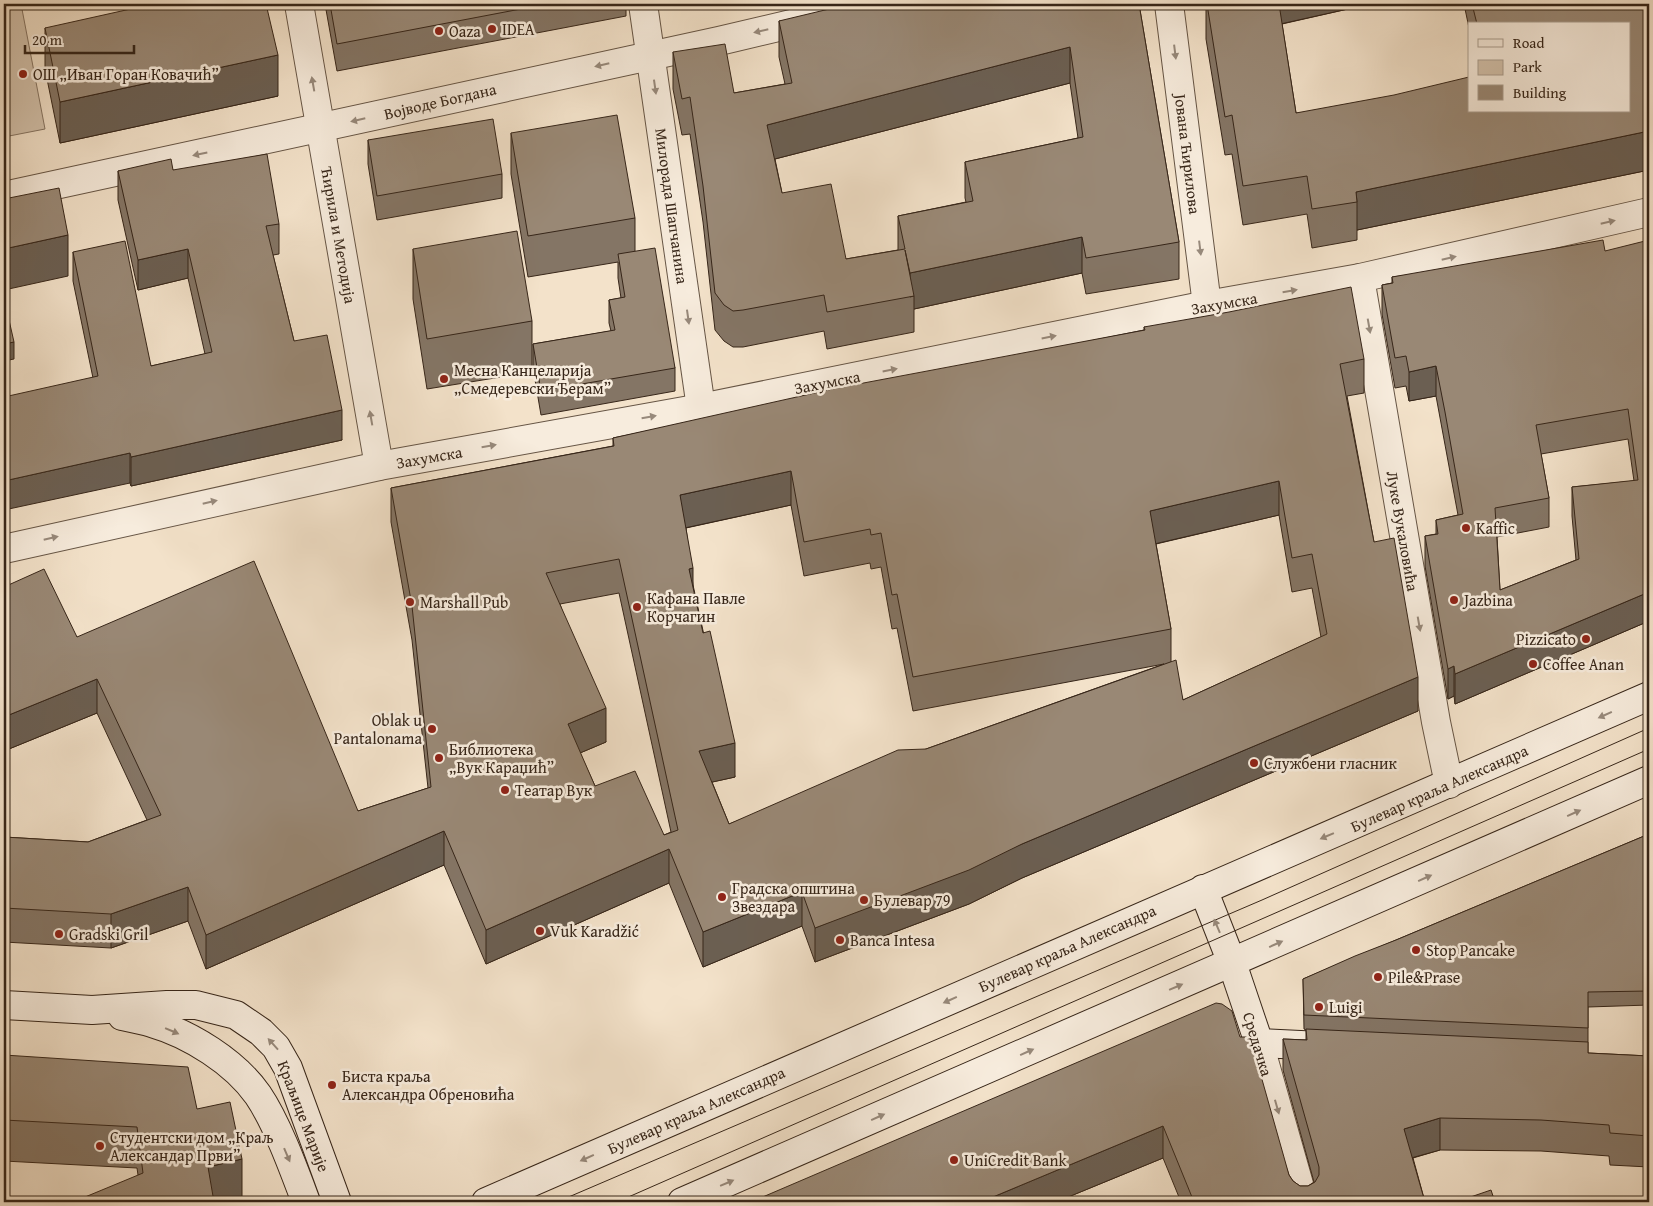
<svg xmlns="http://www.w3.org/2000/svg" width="1653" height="1206" font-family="'Gentium Book Plus',serif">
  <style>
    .green { fill: #d3c2ac; stroke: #857462 }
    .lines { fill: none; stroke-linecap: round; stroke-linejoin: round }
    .street-casing { stroke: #665545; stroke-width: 30 }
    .secondary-casing { stroke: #372619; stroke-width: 30 }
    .street { stroke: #f7ecdd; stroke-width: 28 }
    .secondary { stroke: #f7ecdd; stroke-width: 28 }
    .tram { stroke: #372619; stroke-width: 1 }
    .wall { fill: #847565; stroke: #372619; fill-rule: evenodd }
    .shaded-wall { fill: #6b5f52; stroke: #372619 }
    .building { fill: #998875; stroke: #372619; fill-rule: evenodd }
    .oneway { fill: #97897b }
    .poi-dot { fill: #8f2418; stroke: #f7ecdd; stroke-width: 2 }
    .labels { text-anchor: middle; stroke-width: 5; stroke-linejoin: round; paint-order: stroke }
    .poi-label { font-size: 16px; fill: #372619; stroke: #f7ecdd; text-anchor: start }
    .street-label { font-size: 16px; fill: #372619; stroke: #f7ecdd }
  </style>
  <rect width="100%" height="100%" fill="#f3e2ca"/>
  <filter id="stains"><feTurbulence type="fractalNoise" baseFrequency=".004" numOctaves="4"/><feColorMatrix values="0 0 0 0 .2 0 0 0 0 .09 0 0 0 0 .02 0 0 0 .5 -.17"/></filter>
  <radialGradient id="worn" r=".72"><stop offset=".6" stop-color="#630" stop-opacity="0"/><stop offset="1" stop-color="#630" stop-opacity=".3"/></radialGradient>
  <path class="green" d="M4,4H21L45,129L4,137Z"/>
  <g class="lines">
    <g class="street-casing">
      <g id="street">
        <path d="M299,4L379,466"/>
        <path d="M643,4L701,408"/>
        <path d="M1169,4L1207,305"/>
        <path d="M4,196L719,41L876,4"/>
        <path d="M1360,278L1436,722L1449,784"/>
        <path d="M4,549L379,466L701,408L1207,305L1360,278L1649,212"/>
        <path d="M1259,1043L1304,1202"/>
      </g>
    </g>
    <g class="secondary-casing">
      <g id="secondary">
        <path d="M1203,889L1232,963L1259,1043L1321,1046"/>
        <path d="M4,1005L92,1010L167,1005H196L236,1015L261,1032L276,1047L288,1068L337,1202"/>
        <path d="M122,1016C132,1018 143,1020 152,1023C190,1034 235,1062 258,1095C277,1123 294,1170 306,1202"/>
        <path d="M486,1202L1649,696"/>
        <path d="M682,1202L1649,780"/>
      </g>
    </g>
    <use href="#street" class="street"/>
    <use href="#secondary" class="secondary"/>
    <g class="tram">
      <path d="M557,1202L1262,900L1649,728"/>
      <path d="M617,1202L1649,749"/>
    </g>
  </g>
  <g class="wall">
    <path d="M325,4H626V16L337,71Z"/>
    <path d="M1139,4L1179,242V279L1086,294L1082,273L914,309V332L827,349L824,331L743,347H733L724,341L715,330L703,222L690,134L682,135L673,89V52L734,93L785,84L779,57V21ZM1070,83L1078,138L965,162V198L966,202L898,216V250L846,259L782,193L775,159Z"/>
    <path d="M1206,4H1370L1282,24L1296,113L1469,111L1629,24H1469V28L1464,4H1649V170L1357,230V240L1312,248L1307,214L1243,225L1232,154L1225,155L1206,39Z"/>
    <path d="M45,28L278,96L60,143L45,69Z"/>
    <path d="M511,133L635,218V251L675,368V391L541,415L533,368V344L611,331L609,323V300L621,298L618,278V262L528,277L511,174Z"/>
    <path d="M368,140L502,174V198L377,220L368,164Z"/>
    <path d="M173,170L279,224V254L273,255L294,341L342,440L131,486L93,378L73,281V252L151,366L205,354L188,278L138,290L118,200V171Z"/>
    <path d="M413,249L532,321V372L427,389L413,299Z"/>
    <path d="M1605,251L1649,332L1648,333L1649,621L1455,704L1454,696L1448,699L1425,566V536L1436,534V520L1458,515L1436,396L1409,401L1406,386L1395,388L1382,314V285L1392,283V277ZM1628,439L1634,481L1572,487V516L1576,560L1500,590L1497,537L1549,527V498L1541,454Z"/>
    <path d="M1144,327L1364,359V393L1347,396L1374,542L1418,711L1022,878L969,904L815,962L802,926L703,967L669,883L486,964L444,865L206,969L188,921L111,948L4,942V837L88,842L147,820L97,713L4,751V587L77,637L358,811L428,788L412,640L391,522V488L613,446V438L1144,330ZM791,505L804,576L870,563L871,569L881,567L892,629L897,628L913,711L1164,664L926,749L729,824L712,782L735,777L693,585L686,528ZM1279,515L1292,592L1312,588L1321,637L1183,700L1171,662V629L1156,544ZM619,593L671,832L664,835L595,786L580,753L606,742L560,604Z"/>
    <path d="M1649,834V1026V1005L1588,1007V1053L1649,1056V1167L1610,1165L1609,1156L1541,1151L1440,1150L1413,1158L1425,1202H1181L1163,1158L1056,1202L1240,1037L1289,1175L1293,1181L1300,1186H1308L1314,1182L1283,1070V1039L1306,1040V1030L1304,1029L1303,979Z"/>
    <path d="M4,1055L197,1109L242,1200L138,1175L137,1168L4,1161Z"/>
  </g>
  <g class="shaded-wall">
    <path d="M1276,4H1370L1276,25Z"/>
    <path d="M1070,47V83L767,161V125Z"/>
    <path d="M278,55V96L60,143V102Z"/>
    <path d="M1649,131V170L1357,230V202L1356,192Z"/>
    <path d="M68,235V276L4,290V249Z"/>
    <path d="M1082,237V273L914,309V296L910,297V273Z"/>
    <path d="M188,249V278L138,290V260Z"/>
    <path d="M1649,303V332L1644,334V304Z"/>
    <path d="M14,342V359L4,361V344Z"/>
    <path d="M1436,366V396L1409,401V372Z"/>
    <path d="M342,410V440L131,486V457Z"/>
    <path d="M130,453V483L4,510V481Z"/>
    <path d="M791,471V505L680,529V495Z"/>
    <path d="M1279,481V515L1150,545V511Z"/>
    <path d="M693,568V602L689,569Z"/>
    <path d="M1649,592V621L1455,704V674Z"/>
    <path d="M1454,666V696L1448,699V669Z"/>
    <path d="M1418,677V711L1022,878L969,904L815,962V928L1022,844Z"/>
    <path d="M97,679V713L4,751V717Z"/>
    <path d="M606,708V742L568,758V724Z"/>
    <path d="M735,743V777L699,785V751Z"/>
    <path d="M444,831V865L206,969V935Z"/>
    <path d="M669,849V883L486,964V930Z"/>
    <path d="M188,887V921L111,948V914Z"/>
    <path d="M802,892V926L703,967V932Z"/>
    <path d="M1440,1118V1150L1404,1160V1129Z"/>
    <path d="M1163,1126V1158L1056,1202H981Z"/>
    <path d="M242,1159V1200L233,1202H208V1167Z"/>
  </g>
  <g class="building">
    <path d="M153,4H266L278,55L60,102L45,28Z"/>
    <path d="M330,4H547L337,44Z"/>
    <path d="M850,4H1139L1179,242L1086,258L1082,237L910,273L905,250L914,296L827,312L824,295L743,310L733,311L724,305L715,293L703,186L690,97L682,99L673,52L725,44L734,93L792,83L779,21ZM1070,47L1083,137L965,162L973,201L898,216L905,249L846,259L831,184L782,193L767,125Z"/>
    <path d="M1207,4H1279L1296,113L1394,95L1469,77V111H1629V24H1477L1472,4H1649V131L1356,192L1357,202L1312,209L1307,176L1243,186L1232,115L1225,117Z"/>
    <path d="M617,115L635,218L528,236L511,133Z"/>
    <path d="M493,119L502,174L377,196L368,140Z"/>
    <path d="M267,154L279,224L266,226L294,341L327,335L342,410L131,457L130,453L4,481V397L98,376L73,252L125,241L151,366L212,352L188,249L138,260L118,171L171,159L173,170Z"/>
    <path d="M59,188L68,235L4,249V199Z"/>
    <path d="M517,231L532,321L427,339L413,249Z"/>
    <path d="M1603,240L1605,251L1649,240V303L1644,304L1649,341V592L1455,674L1454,666L1448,669L1425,536L1438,534L1436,520L1463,514L1445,412L1436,366L1409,372L1406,356L1395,358L1382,285L1393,283L1392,277ZM1628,409L1638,480L1572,487L1579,559L1500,590L1495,508L1549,498L1536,425Z"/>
    <path d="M655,248L675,368L541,391L533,344L615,330L609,300L625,297L618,254Z"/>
    <path d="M1351,287L1364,359L1340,364L1374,542L1394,538L1418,677L1022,844L969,870L815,928L802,892L703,932L669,849L486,930L444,831L206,935L188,887L111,914L4,908V837L88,842L161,815L97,679L4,717V587L44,569L77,637L254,561L358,811L431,787L412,606L391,488L614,446L613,438L837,388L1145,330L1144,327L1229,312ZM791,471L804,542L870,529L871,535L881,533L892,595L897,594L913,677L1171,629L1150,511L1279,481L1292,558L1312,554L1327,634L1183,700L1176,660L926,749L898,750L729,824L699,751L735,743L710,631L703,633L689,569L693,568L680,495ZM619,559L678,830L664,835L635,771L595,786L568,724L606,708L546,573Z"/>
    <path d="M4,298L14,342L4,344Z"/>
    <path d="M1649,834V1012V991L1588,992V1028L1304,1015L1303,979L1355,956L1396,940Z"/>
    <path d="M1216,1003L1222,1004L1232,1011L1240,1037H1250L1289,1175L1293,1181L1300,1186H1308L1315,1182L1319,1175V1167L1283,1039L1307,1040L1306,1029L1588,1042V1053L1649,1056V1136L1610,1133L1609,1125L1541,1120L1440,1118L1404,1129L1425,1202H1194L1163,1126L981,1202H751Z"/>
    <path d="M4,1055L188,1067L197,1109L230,1102L242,1159L208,1167L214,1202H73L143,1173L137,1127L4,1120Z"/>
    <path d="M1491,1190L1495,1202H1456Z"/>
    <path d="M1649,1199V1202H1640Z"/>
  </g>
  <defs><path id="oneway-solid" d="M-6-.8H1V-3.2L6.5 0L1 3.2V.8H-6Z" transform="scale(1.25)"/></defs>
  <g class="oneway">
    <use href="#oneway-solid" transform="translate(761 31) rotate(167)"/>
    <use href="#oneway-solid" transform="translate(1175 52) rotate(83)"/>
    <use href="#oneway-solid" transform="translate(602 65) rotate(167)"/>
    <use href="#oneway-solid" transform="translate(313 84) rotate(-100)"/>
    <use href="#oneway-solid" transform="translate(655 87) rotate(82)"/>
    <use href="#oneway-solid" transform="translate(358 120) rotate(167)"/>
    <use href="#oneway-solid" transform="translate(200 154) rotate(168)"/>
    <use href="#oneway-solid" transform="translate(1608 222) rotate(-13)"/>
    <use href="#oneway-solid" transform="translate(1200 248) rotate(83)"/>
    <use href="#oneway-solid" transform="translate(1449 258) rotate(-13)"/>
    <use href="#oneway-solid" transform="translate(1290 291) rotate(-10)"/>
    <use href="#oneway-solid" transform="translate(688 317) rotate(82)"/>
    <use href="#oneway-solid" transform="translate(1369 326) rotate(80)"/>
    <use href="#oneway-solid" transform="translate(1049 337) rotate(-11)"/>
    <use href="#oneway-solid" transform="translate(890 370) rotate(-11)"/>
    <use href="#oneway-solid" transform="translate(649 417) rotate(-10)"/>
    <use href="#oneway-solid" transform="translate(371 418) rotate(-100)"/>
    <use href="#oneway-solid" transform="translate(489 446) rotate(-10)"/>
    <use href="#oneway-solid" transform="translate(210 502) rotate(-13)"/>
    <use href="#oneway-solid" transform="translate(51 538) rotate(-13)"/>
    <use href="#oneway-solid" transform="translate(1419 624) rotate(80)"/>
    <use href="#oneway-solid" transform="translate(1605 715) rotate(156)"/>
    <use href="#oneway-solid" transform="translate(1574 813) rotate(-24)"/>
    <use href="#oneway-solid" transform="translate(1327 836) rotate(157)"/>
    <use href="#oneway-solid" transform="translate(1425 878) rotate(-24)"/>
    <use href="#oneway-solid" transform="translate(1217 926) rotate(-113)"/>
    <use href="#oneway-solid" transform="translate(1276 944) rotate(-24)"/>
    <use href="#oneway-solid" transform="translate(1176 987) rotate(-23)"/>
    <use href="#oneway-solid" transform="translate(950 1000) rotate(156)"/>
    <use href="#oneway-solid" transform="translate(172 1031) rotate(23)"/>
    <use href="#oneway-solid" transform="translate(273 1044) rotate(-132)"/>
    <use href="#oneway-solid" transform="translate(1027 1052) rotate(-24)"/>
    <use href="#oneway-solid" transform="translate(1277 1107) rotate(74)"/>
    <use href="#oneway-solid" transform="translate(878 1117) rotate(-24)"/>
    <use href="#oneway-solid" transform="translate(287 1155) rotate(67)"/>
    <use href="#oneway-solid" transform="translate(587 1158) rotate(156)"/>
    <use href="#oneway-solid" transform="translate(727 1183) rotate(-23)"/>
  </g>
  <g class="poi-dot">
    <circle cx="492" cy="29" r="5"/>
    <circle cx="439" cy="31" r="5"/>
    <circle cx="23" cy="74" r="5"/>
    <circle cx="444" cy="379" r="5"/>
    <circle cx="1466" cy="528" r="5"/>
    <circle cx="1454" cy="600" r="5"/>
    <circle cx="410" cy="602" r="5"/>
    <circle cx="637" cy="607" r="5"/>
    <circle cx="1586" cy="639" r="5"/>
    <circle cx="1533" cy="664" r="5"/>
    <circle cx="432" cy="729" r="5"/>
    <circle cx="439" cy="758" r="5"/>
    <circle cx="1254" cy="763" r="5"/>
    <circle cx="505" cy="790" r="5"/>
    <circle cx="722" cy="897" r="5"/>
    <circle cx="864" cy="900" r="5"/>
    <circle cx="540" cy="931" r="5"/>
    <circle cx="59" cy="934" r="5"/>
    <circle cx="840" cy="940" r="5"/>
    <circle cx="1416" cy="950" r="5"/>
    <circle cx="1378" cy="977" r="5"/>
    <circle cx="1319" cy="1007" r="5"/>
    <circle cx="332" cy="1085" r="5"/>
    <circle cx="100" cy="1146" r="5"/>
    <circle cx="954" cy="1160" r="5"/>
  </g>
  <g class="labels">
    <g class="poi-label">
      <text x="502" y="35">IDEA</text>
      <text x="449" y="37">Oaza</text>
      <text x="33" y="80">ОШ „Иван Горан Ковачић”</text>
      <text x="454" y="376">Месна Канцеларија<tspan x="454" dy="18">„Смедеревски Ђерам”</tspan></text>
      <text x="1476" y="534">Kaffic</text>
      <text x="647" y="604">Кафана Павле<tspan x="647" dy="18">Корчагин</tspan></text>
      <text x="1464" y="606">Jazbina</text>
      <text x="420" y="608">Marshall Pub</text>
      <text x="1576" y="645" text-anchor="end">Pizzicato</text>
      <text x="1543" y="670">Coffee Anan</text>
      <text x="422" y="726" text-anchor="end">Oblak u<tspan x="422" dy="18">Pantalonama</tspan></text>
      <text x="449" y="755">Библиотека<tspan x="449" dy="18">„Вук Караџић”</tspan></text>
      <text x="1264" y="769">Службени гласник</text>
      <text x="515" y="796">Театар Вук</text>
      <text x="732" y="894">Градска општина<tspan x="732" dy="18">Звездара</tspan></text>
      <text x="874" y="906">Булевар 79</text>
      <text x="550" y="937">Vuk Karadžić</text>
      <text x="69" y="940">Gradski Gril</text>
      <text x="850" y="946">Banca Intesa</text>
      <text x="1426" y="956">Stop Pancake</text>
      <text x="1388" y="983">Pile&amp;Prase</text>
      <text x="1329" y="1013">Luigi</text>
      <text x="342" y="1082">Биста краља<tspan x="342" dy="18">Александра Обреновића</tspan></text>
      <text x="110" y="1143">Студентски дом „Краљ<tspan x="110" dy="18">Александар Први”</tspan></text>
      <text x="964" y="1166">UniCredit Bank</text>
    </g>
    <g class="street-label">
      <text transform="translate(440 101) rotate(-13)" y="6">Војводе Богдана</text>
      <text transform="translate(1188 154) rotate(83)" y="6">Јована Ћирилова</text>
      <text transform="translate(672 206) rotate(82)" y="6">Милорада Шапчанина</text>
      <text transform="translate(339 235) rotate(80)" y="6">Ћирила и Методија</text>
      <text transform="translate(1224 303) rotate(-10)" y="6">Захумска</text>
      <text transform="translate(827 382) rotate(-11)" y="6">Захумска</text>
      <text transform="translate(429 457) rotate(-10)" y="6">Захумска</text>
      <text transform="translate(1403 531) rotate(80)" y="6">Луке Вукаловића</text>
      <text transform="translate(1439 788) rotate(-24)" y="6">Булевар краља Александра</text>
      <text transform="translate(1067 948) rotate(-24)" y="6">Булевар краља Александра</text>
      <text transform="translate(1258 1044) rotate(73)" y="6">Средачка</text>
      <text transform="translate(696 1110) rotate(-24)" y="6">Булевар краља Александра</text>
      <text transform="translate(304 1116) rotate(69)" y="6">Краљице Марије</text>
    </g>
  </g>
  <rect width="1653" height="1206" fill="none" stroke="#f3e2ca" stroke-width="20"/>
  <rect x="5" y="5" width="1643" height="1196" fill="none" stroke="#372619" stroke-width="2.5"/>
  <rect x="10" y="10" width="1633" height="1186" fill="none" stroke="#372619"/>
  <rect x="1468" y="22" width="162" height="90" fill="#f7ecdd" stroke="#aa9d8f"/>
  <rect x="1478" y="39" width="25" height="8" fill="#f7ecdd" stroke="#aa9d8f"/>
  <text x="1513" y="48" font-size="15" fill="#372619">Road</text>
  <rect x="1478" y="60" width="25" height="15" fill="#d3c2ac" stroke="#aa9d8f"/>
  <text x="1513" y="72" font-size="15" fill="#372619">Park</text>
  <rect x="1478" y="85" width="25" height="15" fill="#998875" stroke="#aa9d8f"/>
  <text x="1513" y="98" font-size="15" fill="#372619">Building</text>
  <path d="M25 45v8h109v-8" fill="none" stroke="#372619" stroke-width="2.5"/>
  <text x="32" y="45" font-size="15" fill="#372619" stroke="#f7ecdd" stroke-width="4" paint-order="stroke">20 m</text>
  <rect width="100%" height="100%" filter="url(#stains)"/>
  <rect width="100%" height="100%" fill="url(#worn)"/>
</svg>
